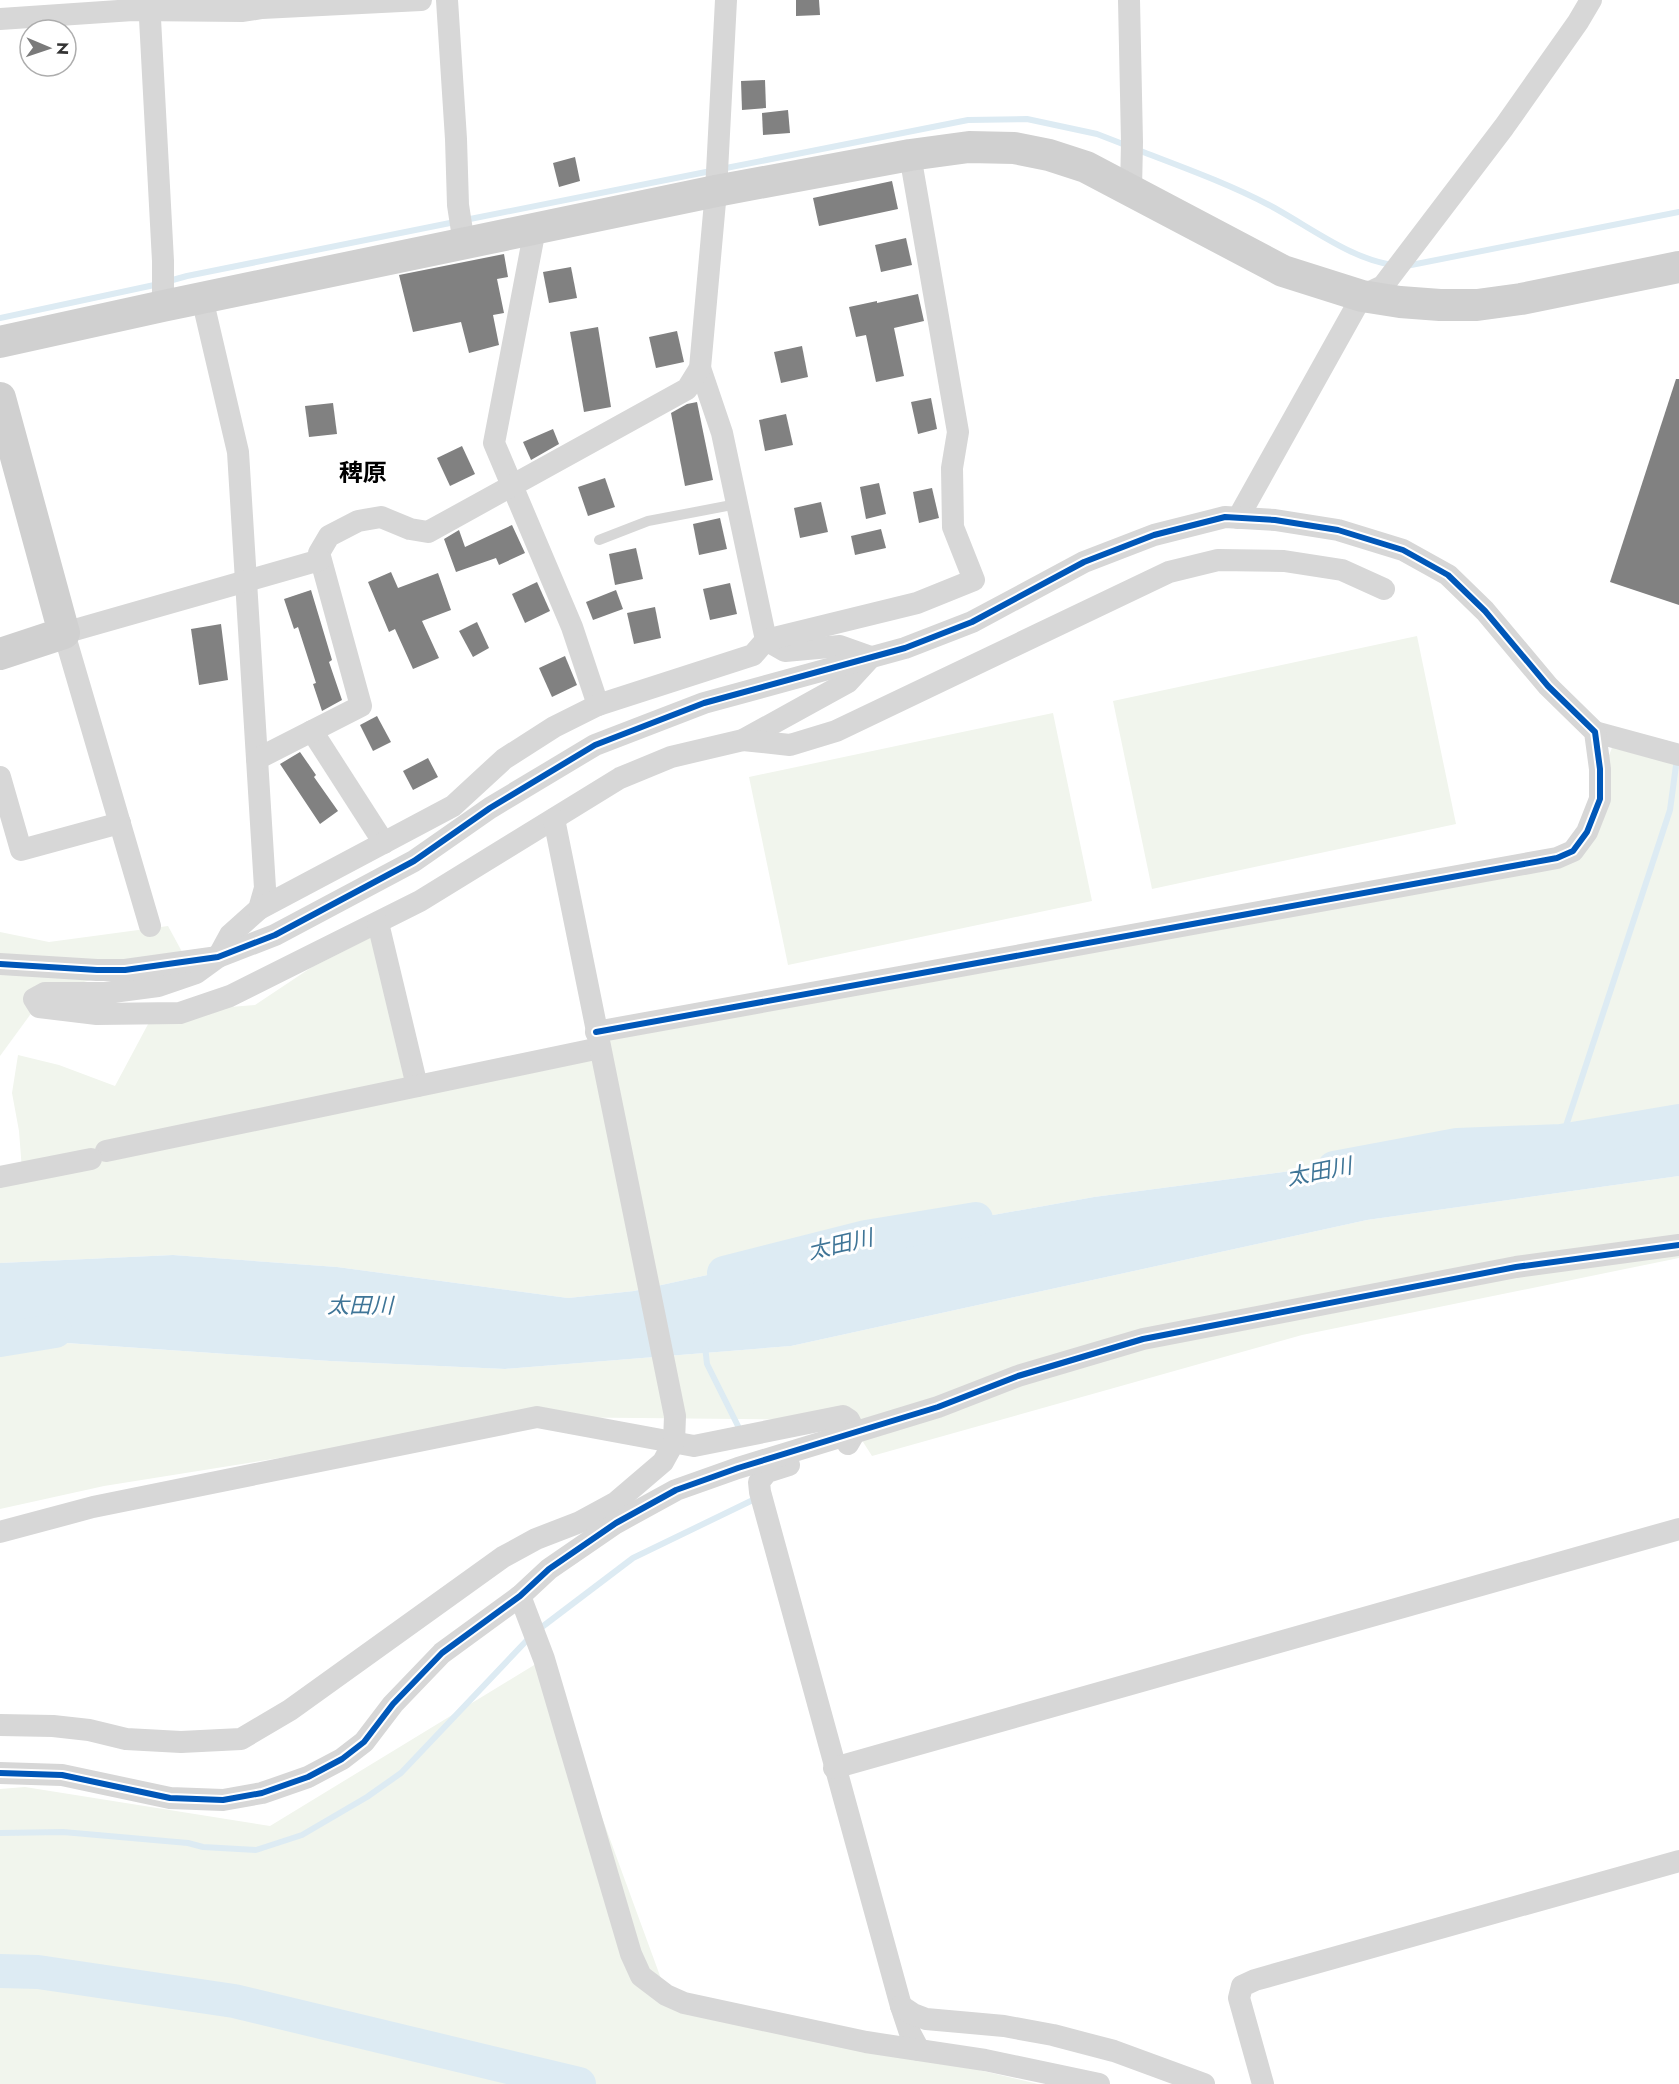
<svg xmlns="http://www.w3.org/2000/svg" width="1679" height="2084" font-family="Jost,'Noto Sans JP',sans-serif">
  <style>
    .green { fill: #f1f5ed }
    .water { fill: #ddebf3 }
    .lines { fill: none; stroke-linecap: round; stroke-linejoin: round }
    .stream { stroke: #ddebf3; stroke-width: 6 }
    .river { stroke: #ddebf3; stroke-width: 34 }
    .building { fill: #818181 }
    .lane { stroke: #d7d7d7; stroke-width: 10 }
    .street { stroke: #d7d7d7; stroke-width: 22 }
    .secondary { stroke: #d0d0d0; stroke-width: 32 }
    .cycleway-casing { stroke: #fff; stroke-width: 10 }
    .cycleway { stroke: #0057b8; stroke-width: 6 }
    .labels { text-anchor: middle; stroke-width: 6; stroke-linejoin: round; paint-order: stroke }
    .water-label { font-size: 22px; font-style: italic; fill: #3f7597; stroke: #fff }
    .quarter-label { font-size: 24px; font-weight: bold; fill: #000; stroke: #fff }
  </style>
  <rect width="100%" height="100%" fill="#fff"/>
  <g class="green">
    <path d="M1417,636L1456,824L1152,889L1113,701Z"/>
    <path d="M1053,713L1092,901L788,965L749,777Z"/>
    <path d="M1616,737L1679,754V1125L1503,1143L1094,1197L932,1226L634,1291L568,1298L337,1267L173,1255L0,1263V1175L22,1170L19,1131L12,1093L18,1055L59,1065L115,1086L154,1013L255,1005L378,923L416,1082L831,989L1573,851Z"/>
    <path d="M168,926L187,961L125,970L46,993L0,1056V932L49,942Z"/>
    <path d="M1679,1176V1258L1302,1335L872,1456L849,1420L537,1417L104,1486L0,1509V1340L7,1339L330,1361L505,1369L791,1346L1367,1220Z"/>
    <path d="M544,1659L667,1995L1038,2084H0V1789L25,1787L270,1826Z"/>
  </g>
  <path class="water" d="M1679,1125V1176L1367,1220L791,1346L505,1369L330,1361L8,1339L0,1340V1263L173,1255L337,1267L568,1298L634,1291L932,1226L1094,1197L1503,1143Z"/>
  <g class="lines">
    <g class="stream">
      <path d="M1138,150C1182,167 1227,183 1269,205C1307,225 1350,259 1393,265"/>
      <path d="M721,169L968,120L1027,119L1097,134L1128,146"/>
      <path d="M465,220L711,171"/>
      <path d="M1406,266L1679,212"/>
      <path d="M169,281L187,276L455,222"/>
      <path d="M0,318L159,284"/>
      <path d="M1561,1141L1670,810L1677,758"/>
      <path d="M705,1346L707,1364L741,1432"/>
      <path d="M538,1630L633,1558L757,1498"/>
      <path d="M0,1833L63,1832L188,1843L203,1847L256,1850L302,1835L367,1797L401,1773L530,1637"/>
    </g>
    <g class="river">
      <path d="M1334,1168L1457,1145L1561,1141L1679,1121"/>
      <path d="M724,1273L866,1237L976,1219"/>
      <path d="M0,1340L55,1331"/>
      <path d="M0,1971L38,1972L234,2001L579,2084"/>
    </g>
  </g>
  <g class="building">
    <path d="M796,0H819L820,15L796,16Z"/>
    <path d="M765,80L766,108L742,110L741,81Z"/>
    <path d="M788,110L790,133L763,135L762,113Z"/>
    <path d="M575,157L580,181L559,187L553,163Z"/>
    <path d="M892,181L898,209L819,226L813,198Z"/>
    <path d="M906,238L912,265L881,272L875,245Z"/>
    <path d="M504,254L508,277L497,279L504,313L493,315L499,345L469,353L461,322L413,332L399,275Z"/>
    <path d="M571,267L577,298L549,303L543,272Z"/>
    <path d="M918,294L924,321L894,328L904,376L876,382L866,335L856,337L849,307L877,301V303Z"/>
    <path d="M598,327L611,407L584,412L570,332Z"/>
    <path d="M677,331L684,362L656,368L649,337Z"/>
    <path d="M802,346L808,377L781,383L774,352Z"/>
    <path d="M1676,379H1679V605L1610,582Z"/>
    <path d="M931,398L937,429L918,434L911,402Z"/>
    <path d="M697,402L713,480L685,486L671,413L687,404Z"/>
    <path d="M333,403L337,434L309,437L305,406Z"/>
    <path d="M786,414L793,445L765,451L759,420Z"/>
    <path d="M553,429L559,444L531,460L523,442Z"/>
    <path d="M462,446L475,474L450,486L437,458Z"/>
    <path d="M605,478L615,507L588,516L578,487Z"/>
    <path d="M879,483L886,514L866,519L860,487Z"/>
    <path d="M932,488L939,518L919,523L913,492Z"/>
    <path d="M821,502L828,532L800,538L794,508Z"/>
    <path d="M720,518L727,549L699,555L693,524Z"/>
    <path d="M512,525L525,553L499,565L496,558L456,572L444,539L459,530L465,547Z"/>
    <path d="M881,529L886,548L855,555L851,536Z"/>
    <path d="M636,548L643,579L615,585L609,554Z"/>
    <path d="M391,572L398,588L438,573L451,610L422,621L439,658L413,669L395,629L389,632L368,582Z"/>
    <path d="M537,582L550,611L525,623L512,594Z"/>
    <path d="M730,583L737,614L710,620L703,589Z"/>
    <path d="M311,590L332,660L329,662L342,700L322,711L313,684L316,683L298,627L294,629L284,599Z"/>
    <path d="M616,590L623,609L593,620L586,602Z"/>
    <path d="M655,607L661,638L634,644L627,613Z"/>
    <path d="M477,622L489,648L473,657L459,631Z"/>
    <path d="M221,624L228,680L199,685L191,629Z"/>
    <path d="M565,656L577,685L552,697L539,668Z"/>
    <path d="M377,716L391,742L373,751L360,725Z"/>
    <path d="M300,752L316,775L314,777L338,811L320,824L280,764Z"/>
    <path d="M428,758L438,777L413,790L403,771Z"/>
  </g>
  <g class="lines">
    <path class="lane" d="M599,540L648,521L737,504"/>
    <g class="street">
      <path d="M149,0L163,261V306"/>
      <path d="M447,0L456,139L458,205L464,244"/>
      <path d="M1129,0L1132,142L1131,190"/>
      <path d="M0,19L133,10L243,11L262,8L421,0"/>
      <path d="M535,229L494,443L572,627L598,705"/>
      <path d="M202,298L238,452L265,888L259,909L230,935L218,957L196,973L158,986L105,993H45L34,999L39,1007L97,1014L180,1013L230,996L420,901L620,778L671,757L743,740L848,682L871,657L840,646L785,651L766,640L722,433L700,368"/>
      <path d="M1238,518L1362,296L1383,286L1504,127L1578,22L1591,0"/>
      <path d="M312,731L384,843"/>
      <path d="M1595,732L1679,755"/>
      <path d="M743,740L790,745L836,731L1169,572L1218,560L1284,561L1342,570L1384,589"/>
      <path d="M257,759L361,706L319,553L329,536L358,521L381,517L410,529L428,532L687,389L700,368L716,191L726,0"/>
      <path d="M0,777L21,850L120,823"/>
      <path d="M259,909L453,806L504,759L554,727L598,705L753,655L766,640L917,603L974,580L953,527L952,468L958,432L910,155"/>
      <path d="M378,923L417,1086"/>
      <path d="M150,926L64,633L320,560"/>
      <path d="M0,964L97,970H125L218,957L275,935L414,861L490,808L595,745L704,703L905,648L972,622L1084,562L1154,535L1225,517L1275,520L1338,530L1403,550L1448,575L1485,611L1548,686L1595,732L1600,769V799L1587,832L1573,851L1557,858L596,1032"/>
      <path d="M106,1151L600,1048"/>
      <path d="M0,1177L91,1159"/>
      <path d="M789,1465L767,1472L759,1482L760,1492L901,2006L910,2033L919,2050"/>
      <path d="M0,1532L93,1507L537,1417L694,1446L843,1416L849,1420L855,1432L848,1444"/>
      <path d="M520,1596L544,1659L631,1954L641,1976L666,1995L684,2003L866,2042L985,2060L1099,2084"/>
      <path d="M0,1725L53,1726L89,1730L126,1739L181,1742L241,1739L290,1710L503,1557L536,1539L580,1522L615,1503L663,1462L674,1442L675,1416L554,819"/>
      <path d="M834,1768L1679,1529"/>
      <path d="M0,1773L62,1775L170,1798L223,1800L262,1793L308,1777L342,1759L364,1742L393,1704L442,1653L520,1596L549,1569L616,1523L676,1490L738,1468L938,1407L1018,1376L1143,1339L1516,1267L1679,1245"/>
      <path d="M901,2006L913,2014L926,2019L1004,2026L1053,2035L1114,2051L1204,2084"/>
      <path d="M1263,2084L1239,1998L1242,1986L1255,1980L1679,1861"/>
    </g>
    <g class="secondary">
      <path d="M0,342L163,306L716,191L910,155L969,147L1014,148L1049,155L1086,167L1283,271L1362,296L1400,302L1440,305H1477L1521,299L1679,267"/>
      <path d="M0,398L64,633L0,654"/>
    </g>
    <g class="cycleway-casing">
      <g id="cycleway">
        <path d="M0,964L97,970H125L218,957L275,935L414,861L490,808L595,745L704,703L905,648L972,622L1084,562L1154,535L1225,517L1275,520L1338,530L1403,550L1448,575L1485,611L1548,686L1595,732L1600,769V799L1587,832L1573,851L1557,858L596,1032"/>
        <path d="M0,1773L62,1775L170,1798L223,1800L262,1793L308,1777L342,1759L364,1742L393,1704L442,1653L520,1596L549,1569L616,1523L676,1490L738,1468L938,1407L1018,1376L1143,1339L1516,1267L1679,1245"/>
      </g>
    </g>
    <use href="#cycleway" class="cycleway"/>
  </g>
  <g class="labels">
    <g class="water-label">
      <text transform="translate(1319 1171) rotate(-11)" y="8">太田川</text>
      <text transform="translate(840 1244) rotate(-13)" y="8">太田川</text>
      <text x="360" y="1313">太田川</text>
    </g>
    <g class="quarter-label">
      <text x="363" y="481">稗原</text>
    </g>
  </g>
  <g transform="translate(48 48) rotate(92)"><circle r="28" fill="#ffffff" stroke="#adadad" stroke-width="1.5"/>
  <path d="M0-4.5L10 22L0 15L-10 22Z" fill="#7a7a7a"/>
  <text y="-9" font-size="16" font-weight="bold" text-anchor="middle" fill="#333333">N</text>
  </g>
</svg>
